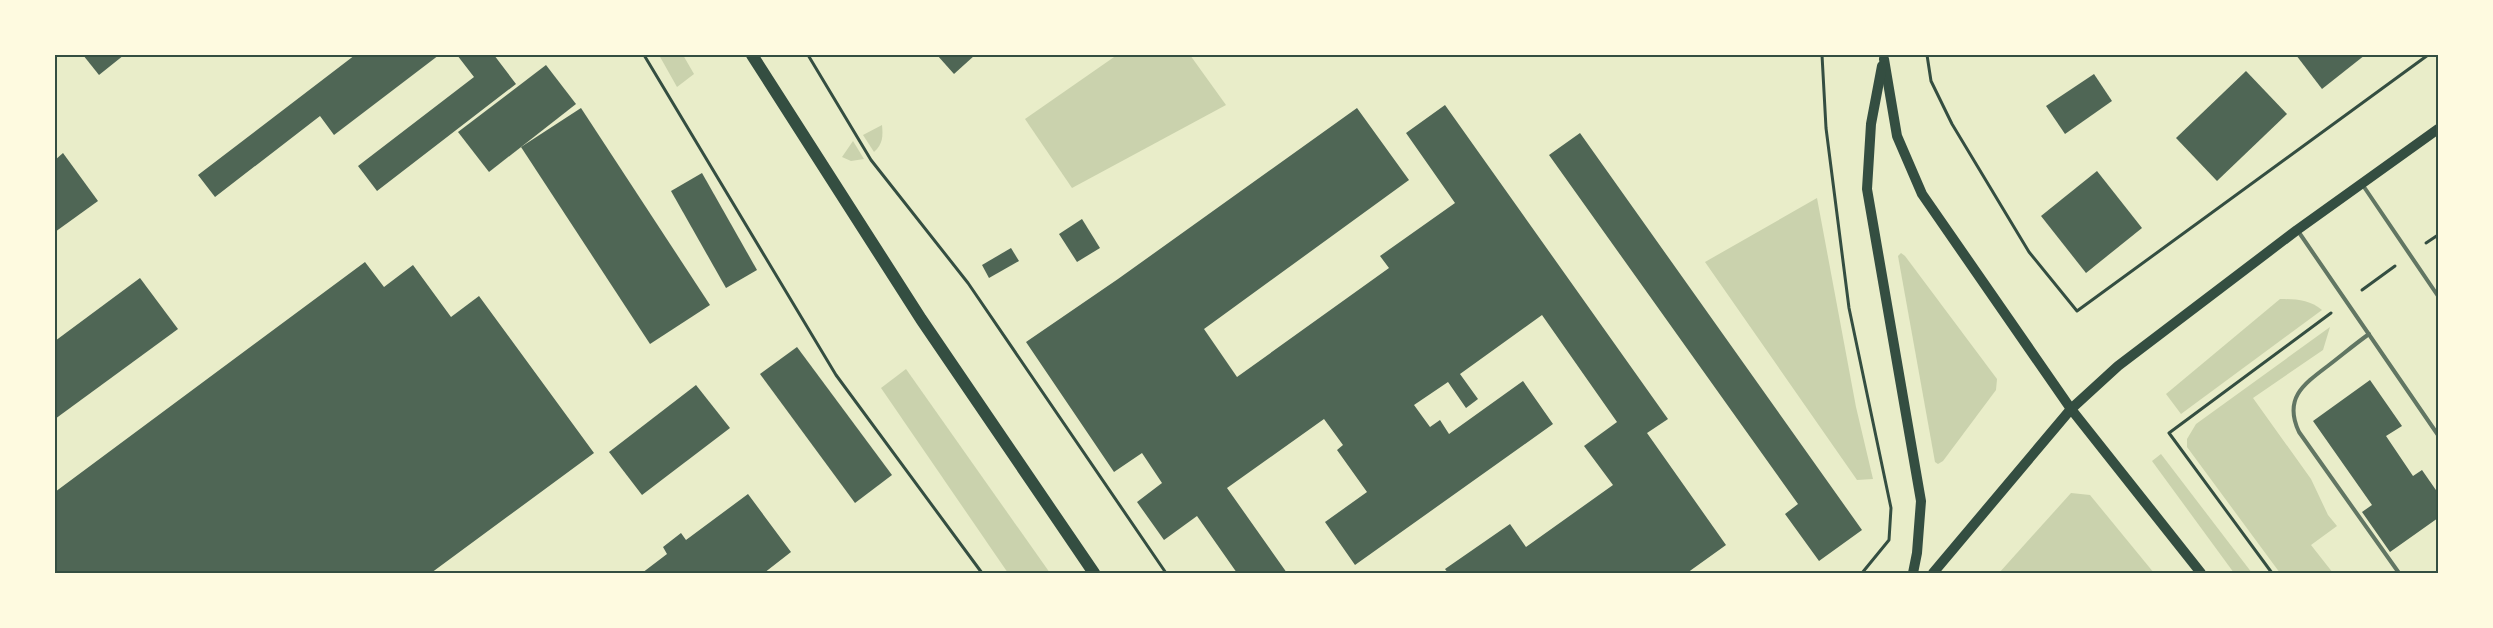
<svg xmlns="http://www.w3.org/2000/svg" width="2493" height="628" font-family="'IBM Plex Sans',sans-serif">
  <style>
    .green { fill: #cad2ad }
    .building { fill: #4f6655 }
    .lines { fill: none; stroke-linecap: round; stroke-linejoin: round }
    .path { stroke: #344e41; stroke-width: 3 }
    .service { stroke: #617663; stroke-width: 4 }
    .secondary { stroke: #344e41; stroke-width: 10 }
    .primary { stroke: #344e41; stroke-width: 12 }
    .neatline { fill: none; stroke: #344e41; stroke-width: 2 }
  </style>
  <rect width="100%" height="100%" fill="#e9edc9"/>
  <g class="green">
    <path d="M659,55H683L694,74L677,87Z"/>
    <path d="M1117,55H1190L1226,105L1072,188L1025,119Z"/>
    <path d="M882,125C883,136 883,144 874,152L863,135Z"/>
    <path d="M853,141L864,159L851,161L842,157Z"/>
    <path d="M1817,198L1856,407L1873,479L1857,480L1705,262Z"/>
    <path d="M1901,253L1905,256L1997,379L1996,390L1943,461L1938,464L1935,462L1898,256Z"/>
    <path d="M2280,299C2296,299 2310,300 2322,310L2181,414L2166,394Z"/>
    <path d="M2330,327L2323,350L2253,398L2311,479L2328,515L2337,526L2311,545L2333,573H2280L2187,447V439L2196,424Z"/>
    <path d="M906,369L1050,573H1008L881,388Z"/>
    <path d="M2161,454L2252,573H2234L2152,461Z"/>
    <path d="M2071,493L2090,495L2154,573H1999Z"/>
  </g>
  <g class="building">
    <path d="M83,55H124L99,75Z"/>
    <path d="M355,55H439L334,135L320,116L215,197L198,175Z"/>
    <path d="M457,55H494L516,84L377,191L358,166L474,77Z"/>
    <path d="M937,55H975L954,74Z"/>
    <path d="M2296,55H2365L2322,89Z"/>
    <path d="M546,65L576,104L489,172L458,132Z"/>
    <path d="M2246,71L2287,114L2217,181L2176,138Z"/>
    <path d="M2094,74L2112,101L2065,134L2046,106Z"/>
    <path d="M1445,105L1668,419L1647,433L1726,545L1687,573H1448L1445,569L1510,524L1526,547L1613,485L1584,446L1617,422L1542,315L1460,374L1478,399L1466,408L1448,382L1414,405L1430,427L1440,420L1449,434L1523,381L1553,424L1355,565L1325,522L1367,492L1337,450L1343,445L1324,419L1227,488L1287,573H1237L1197,516L1164,540L1137,502L1162,483L1142,453L1114,472L1026,342L1118,279L1357,108L1409,180L1204,329L1237,377L1389,268L1380,256L1455,203L1406,133Z"/>
    <path d="M581,108L710,305L650,344L521,147Z"/>
    <path d="M1580,133L1862,530L1819,561L1785,514L1798,504L1549,155Z"/>
    <path d="M63,153L98,201L55,232V160Z"/>
    <path d="M2097,171L2142,228L2086,273L2041,216Z"/>
    <path d="M702,173L757,270L726,288L671,191Z"/>
    <path d="M1082,219L1100,248L1077,262L1059,234Z"/>
    <path d="M1011,248L1019,261L989,278L982,265Z"/>
    <path d="M365,262L384,287L413,265L451,317L479,296L594,453L431,573H55V492Z"/>
    <path d="M140,278L178,329L55,419V341Z"/>
    <path d="M797,347L892,475L855,503L760,374Z"/>
    <path d="M2370,380L2402,426L2386,436L2413,476L2422,470L2438,493V518L2390,552L2362,512L2372,505L2313,421Z"/>
    <path d="M696,385L730,428L642,495L609,452Z"/>
    <path d="M748,494L791,552L764,573H642L667,554L663,547L681,533L686,540Z"/>
  </g>
  <g class="lines">
    <g class="path">
      <path d="M644,55L836,375L982,573"/>
      <path d="M808,55L871,160L968,283L1166,573"/>
      <path d="M1822,55L1826,128L1849,308L1891,508L1889,540L1862,573"/>
      <path d="M1927,55L1931,81L1952,124L2029,252L2077,311L2428,55"/>
      <path d="M2426,243L2438,235"/>
      <path d="M2362,290L2395,266"/>
      <path d="M2272,573L2169,433L2331,313"/>
    </g>
    <g class="service">
      <path d="M2362,184L2438,296"/>
      <path d="M2298,231L2438,435"/>
      <path d="M2369,334C2355,344 2342,355 2329,365C2304,384 2283,398 2299,432L2399,573"/>
    </g>
    <g class="secondary">
      <path d="M1884,59L1897,136L1922,194L2071,409L2201,573"/>
      <path d="M1882,66L1871,124L1867,189L1921,501L1917,553L1913,573"/>
      <path d="M1933,573L2071,409L2118,366L2297,230L2438,129"/>
    </g>
    <path class="primary" d="M752,55L921,319L1094,573"/>
  </g>
  <rect width="2493" height="628" fill="none" stroke="#fefae0" stroke-width="112"/>
  <rect x="56" y="56" width="2381" height="516" class="neatline"/>
</svg>
